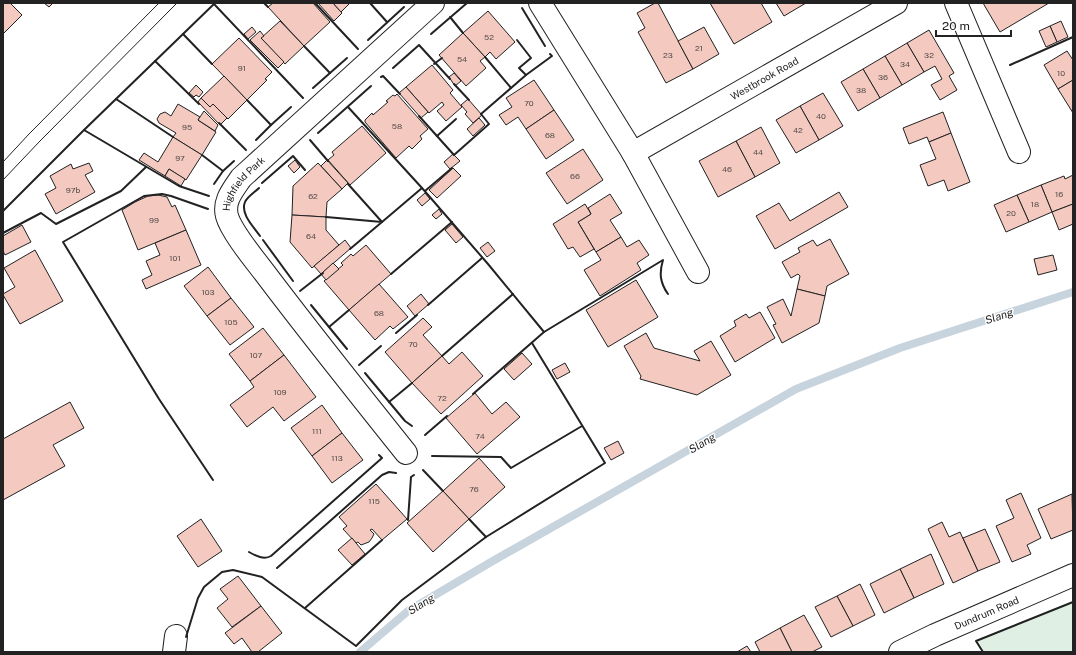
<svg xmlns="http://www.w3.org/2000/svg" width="1076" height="655" font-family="'Public Sans',sans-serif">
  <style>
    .green { fill: #e0efe3; stroke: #6f6f6f }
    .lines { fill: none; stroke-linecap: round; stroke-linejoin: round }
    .stream { stroke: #c7d3dd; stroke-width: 8 }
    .building { fill: #f3c9c0; stroke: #222 }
    .minor-casing { stroke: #222; stroke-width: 24 }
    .major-casing { stroke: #222; stroke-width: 24 }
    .minor { stroke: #fff; stroke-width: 22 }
    .major { stroke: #fff; stroke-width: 22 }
    .tram { stroke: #222; stroke-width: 1 }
    .wall { stroke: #222; stroke-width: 2 }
    .labels { text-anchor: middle; stroke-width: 3; stroke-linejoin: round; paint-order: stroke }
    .number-label { font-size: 8px; fill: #564c4a }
    .street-label { font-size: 10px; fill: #222; stroke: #fff }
    .water-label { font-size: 11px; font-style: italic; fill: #222; stroke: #fff }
  </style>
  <rect width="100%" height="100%" fill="#fff"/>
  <path class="green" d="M1073,602V652H983L976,641Z"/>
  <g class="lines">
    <path class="stream" d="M360,652L408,611L491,562L796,389L900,348L1073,292"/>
  </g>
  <g class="building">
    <path d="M3,3H10L22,15L3,34Z"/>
    <path d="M44,3H53L49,7Z"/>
    <path d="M273,3H313L330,22L304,46L268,7Z"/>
    <path d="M318,3H333L342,13L334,21Z"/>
    <path d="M333,3H350L341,12Z"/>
    <path d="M655,3H658L693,69L666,83L638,32L645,28L637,13Z"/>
    <path d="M710,3H761L772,22L734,44Z"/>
    <path d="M776,3H806L784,16Z"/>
    <path d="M983,3H1049L1000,32Z"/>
    <path d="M488,11L515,42L496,59L490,52L485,57L463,33Z"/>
    <path d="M280,21L304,46L285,64L261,38Z"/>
    <path d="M1061,21L1068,37L1057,42L1050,26Z"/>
    <path d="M1050,26L1057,42L1046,47L1039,31Z"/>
    <path d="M252,27L256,32L248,39L244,34Z"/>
    <path d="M704,27L719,54L693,69L678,41Z"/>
    <path d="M929,30L954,73L949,76L957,90L940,100L931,85L942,79L935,66L924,72L907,43Z"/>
    <path d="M260,31L264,36L261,38L284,62L278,68L250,40Z"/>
    <path d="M463,33L485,57L480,61L486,68L466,86L439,55Z"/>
    <path d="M239,38L272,72L265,79L267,80L247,100L212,64Z"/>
    <path d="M907,43L924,72L902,85L885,56Z"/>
    <path d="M1067,51L1073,60V80L1058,89L1044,65Z"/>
    <path d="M885,56L902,85L880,98L863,69Z"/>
    <path d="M432,65L453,90L450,93L462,107L446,121L437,111L444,105L442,102L429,113L406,87Z"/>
    <path d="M863,69L880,98L858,111L841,82Z"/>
    <path d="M454,73L461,81L455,86L449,77Z"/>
    <path d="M224,76L247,100L228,119L213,104L210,107L201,98Z"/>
    <path d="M534,80L554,110L526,129L518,117L506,125L499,115L512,107L506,98Z"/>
    <path d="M1073,80V113L1058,89Z"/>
    <path d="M196,85L203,92L199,97L196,95L194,97L189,93Z"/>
    <path d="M406,87L428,112L421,118L399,93Z"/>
    <path d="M823,93L843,126L819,140L800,106Z"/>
    <path d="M397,94L428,129L420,136L422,139L412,149L409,146L396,158L365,122V120L372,113L373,115L388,102L386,101L393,95L395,96Z"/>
    <path d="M201,98L210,107L213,104L227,118L220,125L198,102Z"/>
    <path d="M468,99L482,115L473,123L465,114L467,112L461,105Z"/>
    <path d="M178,104L200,117L198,120L216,132L202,155L173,137L176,133L159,123L157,119L160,114L165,112L171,116Z"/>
    <path d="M800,106L819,140L796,153L776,120Z"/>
    <path d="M554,110L574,140L546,159L526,129Z"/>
    <path d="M204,111L218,125L215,131L198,120Z"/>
    <path d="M943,112L951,133L929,142L927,137L909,144L903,128Z"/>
    <path d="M479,118L485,125L473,136L467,129Z"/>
    <path d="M362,126L386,153L350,185L328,160L334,155L332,152Z"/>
    <path d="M761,127L780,163L755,177L736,141Z"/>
    <path d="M951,133L970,182L948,191L944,180L928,186L920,165L936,159L929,142Z"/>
    <path d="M173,137L202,155L186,180L169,169L165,176L139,160L144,153L158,162Z"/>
    <path d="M736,141L755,177L718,197L699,161Z"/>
    <path d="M583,149L603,180L567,204L546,173Z"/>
    <path d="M453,154L460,161L450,169L444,162Z"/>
    <path d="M295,160L300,167L294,173L288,166Z"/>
    <path d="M327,160L348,183L342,189L321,166Z"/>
    <path d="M89,163L93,171L85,175L95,192L56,214L45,194L56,188L50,176L71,164L73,169Z"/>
    <path d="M318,163L342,189L327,202L326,217L292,215L293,186Z"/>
    <path d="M453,168L461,176L437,198L429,190Z"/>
    <path d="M169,169L185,179L181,186L165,176Z"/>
    <path d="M1073,175V204L1052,212L1041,185L1064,176L1065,179Z"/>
    <path d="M1041,185L1052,212L1029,222L1017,195Z"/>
    <path d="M839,192L848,207L775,249L756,216L779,203L790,221Z"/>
    <path d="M425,193L430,199L422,206L417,200Z"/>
    <path d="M610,194L622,213L610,220L621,237L596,252L578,222L591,214L588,208Z"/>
    <path d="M158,195L167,197L172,207L175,205L186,230L138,250L122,210L135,202L148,196Z"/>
    <path d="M1017,195L1029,222L1006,232L994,205Z"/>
    <path d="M585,204L591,214L578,222L594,249L580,257L573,247L568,249L553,224Z"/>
    <path d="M1073,204V224L1059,230L1052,212Z"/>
    <path d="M439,209L442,214L436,219L432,215Z"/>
    <path d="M292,215L326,217V230L339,245L312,268L290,242Z"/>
    <path d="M452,224L463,237L456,243L445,230Z"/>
    <path d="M22,225L31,242L5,255L3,251V236Z"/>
    <path d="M186,230L201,265L146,289L142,280L152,275L146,261L160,255L155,243Z"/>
    <path d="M621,237L627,247L639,240L649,255L637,263L641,270L600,296L584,270L601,260L596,252Z"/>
    <path d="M830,239L849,274L827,286L825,296L797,289L800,276L798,274L791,278L782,262L800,252L798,248L813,240L817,246Z"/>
    <path d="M345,240L351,248L321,274L314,266Z"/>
    <path d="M488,242L495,251L487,257L480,248Z"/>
    <path d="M366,245L391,274L349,310L324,281L343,265L341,263L351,254L353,256Z"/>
    <path d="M35,250L63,301L20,324L3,295V294L15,287L4,268Z"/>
    <path d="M1053,255L1057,270L1038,275L1034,259Z"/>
    <path d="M333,263L339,269L326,280L321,274Z"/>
    <path d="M208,267L231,298L207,316L184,286Z"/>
    <path d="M636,280L658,317L608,347L586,310Z"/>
    <path d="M379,284L408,317L393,329L390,326L375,340L349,310Z"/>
    <path d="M797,289L825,296L819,323L782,343L773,325L776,324L767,307L783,299L791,316Z"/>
    <path d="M421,294L429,304L415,316L407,306Z"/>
    <path d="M231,298L254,327L230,345L207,316Z"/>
    <path d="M760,312L775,338L735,362L720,336L736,326L734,321L746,314L749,318Z"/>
    <path d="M423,318L432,327L423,335L442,356L412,383L385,352Z"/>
    <path d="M263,328L284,355L250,381L229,354Z"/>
    <path d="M646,333L654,348L700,361L694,351L711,341L731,375L697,395L640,379L641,376L624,346Z"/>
    <path d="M462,352L483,376L441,414L412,383L442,356L449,364Z"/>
    <path d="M522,353L532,364L514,380L504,369Z"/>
    <path d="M284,355L316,397L284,421L273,407L247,427L230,405L254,387L250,381Z"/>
    <path d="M565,363L570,372L557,379L552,370Z"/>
    <path d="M475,393L492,414L506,402L520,417L477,454L446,418Z"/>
    <path d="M70,402L84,428L53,445L65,466L3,500V439Z"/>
    <path d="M322,405L342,433L312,456L291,428Z"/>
    <path d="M342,433L363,460L332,483L312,456Z"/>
    <path d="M618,441L624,453L611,460L604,448Z"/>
    <path d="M479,458L505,487L469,519L443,491Z"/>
    <path d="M376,484L407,519L382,540L372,529L370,530L374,534L372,538L369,542L361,545L358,542L356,543L343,529L347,526L339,517Z"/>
    <path d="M443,491L469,519L433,552L407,523Z"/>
    <path d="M1021,493L1041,538L1027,545L1031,554L1012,562L996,526L1014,518L1006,500Z"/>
    <path d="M1072,494L1073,530L1051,539L1038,509Z"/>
    <path d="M201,519L222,551L198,567L177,536Z"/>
    <path d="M942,522L949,537L960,532L978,571L953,583L928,529Z"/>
    <path d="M985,529L1000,562L978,571L963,538Z"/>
    <path d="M352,538L365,554L352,565L338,550Z"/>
    <path d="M931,554L944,584L914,598L900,569Z"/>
    <path d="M900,569L914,598L884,613L870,584Z"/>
    <path d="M238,576L261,606L232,627L217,608L228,599L220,589Z"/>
    <path d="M860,584L875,615L853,626L837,596Z"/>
    <path d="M837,596L853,626L831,637L815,607Z"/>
    <path d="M261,606L282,633L258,652H252L242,638L234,644L225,633Z"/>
    <path d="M804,615L822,647L812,652H792L780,628Z"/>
    <path d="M780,628L792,652H760L755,642Z"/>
    <path d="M747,646L751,652H737Z"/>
  </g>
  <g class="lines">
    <g class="minor-casing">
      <g id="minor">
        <path d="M540,3L633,153L698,272"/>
        <path d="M956,3L1019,152"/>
        <path id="s1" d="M633,153L896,3"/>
        <path id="s2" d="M406,453C358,393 310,333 264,272C254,259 231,231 227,216C223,201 233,190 241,178L433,3"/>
        <path d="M174,652L176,636"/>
      </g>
    </g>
    <g class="major-casing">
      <g id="major">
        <path id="s3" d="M900,652L935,635L1073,575"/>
      </g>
    </g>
    <use href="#minor" class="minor"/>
    <use href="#major" class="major"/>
    <g class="tram">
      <path d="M3,162L29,134L159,3"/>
      <path d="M3,180L40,141L177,3"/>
    </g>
    <g class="wall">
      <path d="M264,3L268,7"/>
      <path d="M315,3L358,49"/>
      <path d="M370,3L387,22"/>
      <path d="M214,4L303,98"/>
      <path d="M522,8L545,46"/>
      <path d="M450,17L463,33"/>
      <path d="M183,34L212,64"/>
      <path d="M431,34L467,3"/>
      <path d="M368,40L404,7"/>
      <path d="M304,46L330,73"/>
      <path d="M485,57L511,88"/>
      <path d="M155,61L199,104"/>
      <path d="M434,64L442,58"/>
      <path d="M1010,65L1073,37"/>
      <path d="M393,68L419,45L450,79"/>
      <path d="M526,75L552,56L550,54"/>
      <path d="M381,77L383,76L400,94"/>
      <path d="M454,84L469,100"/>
      <path d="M313,88L347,58"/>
      <path d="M116,99L173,137"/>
      <path d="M247,100L271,125L256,140"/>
      <path d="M348,107L422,188"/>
      <path d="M481,114L526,75L519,68L531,58L517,40"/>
      <path d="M419,116L454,155"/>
      <path d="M219,123L246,150"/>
      <path d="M271,125L291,107"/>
      <path d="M84,130L179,186L209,196"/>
      <path d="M318,133L371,86"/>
      <path d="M437,136L456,119"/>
      <path d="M310,140L328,161"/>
      <path d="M202,155L223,171L234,161"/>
      <path d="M454,155L489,124L481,114"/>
      <path d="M262,183L293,156L305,170"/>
      <path d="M214,184L223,171"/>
      <path d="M348,184L382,222L422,188L488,264L544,332L663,260C659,273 660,283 668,294"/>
      <path d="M259,188C255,192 247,197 245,202C240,214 254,227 260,236"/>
      <path d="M425,191L452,168"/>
      <path d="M208,209L171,196L162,194L144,196L63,242L159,399L213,480"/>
      <path d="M3,211L84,130L215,3"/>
      <path d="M326,217L382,222L350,249"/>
      <path d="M3,233L41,213L56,224L121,191L146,167"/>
      <path d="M263,240L293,281"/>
      <path d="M391,274L452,222"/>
      <path d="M300,291L323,273"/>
      <path d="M311,305L347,349"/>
      <path d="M428,305L482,258"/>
      <path d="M329,327L349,310"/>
      <path d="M396,333L417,315"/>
      <path d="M442,356L513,294"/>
      <path d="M359,365L381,346"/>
      <path d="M365,373L405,421L412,426"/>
      <path d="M473,394L544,332"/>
      <path d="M389,402L412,383"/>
      <path d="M425,435L447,416"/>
      <path d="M432,456L501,457L511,468L582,426"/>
      <path d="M423,470L443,491"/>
      <path d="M469,519L486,537L605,463L532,343"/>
      <path d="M408,520L411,477L414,475"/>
      <path d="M249,552C256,556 264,560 271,556L382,458L379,455"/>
      <path d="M277,568L382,475L389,472L396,473"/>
      <path d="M305,608L382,540"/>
      <path d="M186,637L198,598L204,587L222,572L233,570L262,577L356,646L402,600L486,537"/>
      <path d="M983,652L976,641L1073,602"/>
    </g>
  </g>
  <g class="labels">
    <g class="number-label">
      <text x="489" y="40">52</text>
      <text x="699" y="51">21</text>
      <text x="668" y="58">23</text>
      <text x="929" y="58">32</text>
      <text x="462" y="62">54</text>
      <text x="905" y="67">34</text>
      <text x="242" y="71">91</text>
      <text x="1061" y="76">10</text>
      <text x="883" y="80">36</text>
      <text x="861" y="93">38</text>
      <text x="529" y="106">70</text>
      <text x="821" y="119">40</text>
      <text x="397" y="129">58</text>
      <text x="187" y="130">95</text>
      <text x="798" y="133">42</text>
      <text x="550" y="138">68</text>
      <text x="758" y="155">44</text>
      <text x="180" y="161">97</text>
      <text x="727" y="172">46</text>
      <text x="575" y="179">66</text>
      <text x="73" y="193">97b</text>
      <text x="1059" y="197">16</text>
      <text x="313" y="199">62</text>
      <text x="1035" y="207">18</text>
      <text x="1011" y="216">20</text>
      <text x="154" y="223">99</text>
      <text x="311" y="239">64</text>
      <text x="175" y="261">101</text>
      <text x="208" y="295">103</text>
      <text x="379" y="316">68</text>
      <text x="231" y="325">105</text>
      <text x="413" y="347">70</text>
      <text x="256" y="358">107</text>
      <text x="280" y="395">109</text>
      <text x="442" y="401">72</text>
      <text x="317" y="434">111</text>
      <text x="480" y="439">74</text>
      <text x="337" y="461">113</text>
      <text x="474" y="492">76</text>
      <text x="374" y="504">115</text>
    </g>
    <g class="street-label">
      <text dy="4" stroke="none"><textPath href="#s1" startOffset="151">Westbrook Road</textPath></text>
      <text dy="4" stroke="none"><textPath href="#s2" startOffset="336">Highfield Park</textPath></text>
      <text dy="4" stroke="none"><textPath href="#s3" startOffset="95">Dundrum Road</textPath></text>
    </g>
    <g class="water-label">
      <text transform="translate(999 316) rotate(-18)" y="4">Slang</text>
      <text transform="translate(702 443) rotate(-30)" y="4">Slang</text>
      <text transform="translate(421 604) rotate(-31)" y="4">Slang</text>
    </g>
  </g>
  <rect width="1076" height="655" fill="none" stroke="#222222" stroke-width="8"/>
  <path d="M936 30v6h75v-6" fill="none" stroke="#222222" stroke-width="2"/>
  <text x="942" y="30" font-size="12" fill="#222222" stroke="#ffffff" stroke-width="3" paint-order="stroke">20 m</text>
</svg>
